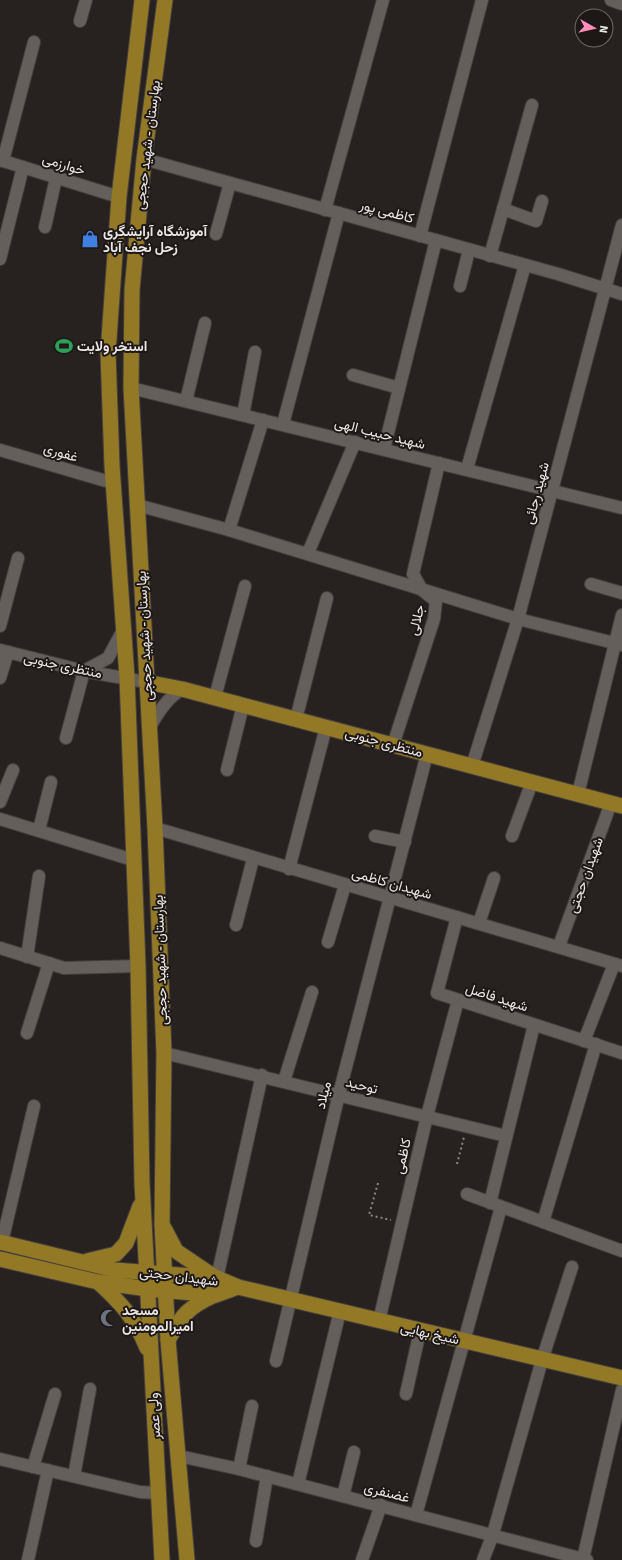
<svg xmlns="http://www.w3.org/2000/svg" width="622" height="1560" font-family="Signika,Vazirmatn,sans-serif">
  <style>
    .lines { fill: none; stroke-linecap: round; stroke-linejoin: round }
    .minor-casing { stroke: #45403e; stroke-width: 14 }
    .major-casing { stroke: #45403e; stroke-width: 17 }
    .path { stroke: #8b8785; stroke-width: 2; stroke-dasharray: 2 3; stroke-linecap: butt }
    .minor { stroke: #655f5c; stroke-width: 12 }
    .major { stroke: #937925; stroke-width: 15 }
    .labels { text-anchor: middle; stroke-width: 4; stroke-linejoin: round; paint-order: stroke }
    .street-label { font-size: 14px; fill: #ebe7e6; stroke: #1d1816 }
    .poi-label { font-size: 14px; font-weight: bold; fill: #ebe7e6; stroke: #1d1816; text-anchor: start }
  </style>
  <rect width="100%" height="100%" fill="#27221f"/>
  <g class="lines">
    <g class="minor-casing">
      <g id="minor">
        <path d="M611,0L622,4"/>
        <path d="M80,21L86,0"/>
        <path d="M144,159L558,274L622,294"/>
        <path d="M0,160L119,197"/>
        <path d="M3,161L34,42"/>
        <path d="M503,209L536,221L542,201"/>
        <path d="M325,210L383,0"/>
        <path d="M45,227L56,178"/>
        <path d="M216,234L230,183"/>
        <path d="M420,236L482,0"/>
        <path d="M490,256L532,105"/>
        <path d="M0,259L23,167"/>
        <path d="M460,286L469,250"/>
        <path d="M353,375L399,388"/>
        <path d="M131,388L622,508"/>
        <path d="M186,401L205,323"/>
        <path d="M243,415L255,352"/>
        <path d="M283,424L339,213"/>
        <path d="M384,449L436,240"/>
        <path d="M0,450L113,483"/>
        <path d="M467,469L525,265"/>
        <path d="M137,505L229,530L518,619L622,645"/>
        <path d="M229,530L263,420"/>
        <path d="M308,553L355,442"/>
        <path d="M591,584L622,593"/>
        <path d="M0,626L18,558"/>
        <path d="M0,650L84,671L146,682"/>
        <path d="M0,678L8,652"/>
        <path d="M215,697L245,586"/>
        <path d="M296,719L327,598"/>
        <path d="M149,728C159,712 166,699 182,689"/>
        <path d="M66,738L84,671L108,658L123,630"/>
        <path d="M393,745L434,619L436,601L422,590L413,574L439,463"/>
        <path d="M472,766L518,619L622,225"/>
        <path d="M227,770L243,705"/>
        <path d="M578,794L622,615"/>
        <path d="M0,802L13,770"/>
        <path d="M0,819L133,860"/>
        <path d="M155,828L622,966"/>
        <path d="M39,830L51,782"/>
        <path d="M375,836L405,842"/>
        <path d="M512,836L532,782"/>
        <path d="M289,869L326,727"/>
        <path d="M457,917L437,993L622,1053"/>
        <path d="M479,923L494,878"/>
        <path d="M236,925L253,859"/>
        <path d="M328,942L345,885"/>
        <path d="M559,946L611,803"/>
        <path d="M0,948L64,968L138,966"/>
        <path d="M27,957L39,876"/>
        <path d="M27,1033L49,963"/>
        <path d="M584,1041L614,964"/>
        <path d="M164,1053L506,1136"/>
        <path d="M284,1081L312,992"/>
        <path d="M467,1194L622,1251"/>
        <path d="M490,1203L534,1025"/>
        <path d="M543,1222L596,1044"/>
        <path d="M2,1242L34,1106"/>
        <path d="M217,1278L262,1075"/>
        <path d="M379,1321L427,1116L458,1000"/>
        <path d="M276,1361L339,1094L427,754"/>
        <path d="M406,1394L420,1331"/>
        <path d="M179,1456L239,1469L587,1560"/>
        <path d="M0,1459L140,1492L158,1493"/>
        <path d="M33,1467L55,1394"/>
        <path d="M239,1469L252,1406"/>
        <path d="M74,1476L90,1389"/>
        <path d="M298,1484L340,1311"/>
        <path d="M343,1496L354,1452"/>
        <path d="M416,1515L501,1207"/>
        <path d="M256,1541L267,1476"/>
        <path d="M583,1559L622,1390"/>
        <path d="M28,1560L48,1470"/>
        <path d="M362,1560L381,1505"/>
        <path d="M483,1560L493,1534L542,1360L572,1267"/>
      </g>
    </g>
    <g class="major-casing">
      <g id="major">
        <path d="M142,0L119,197L108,353L112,466L127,677L138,966L142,1183L162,1560"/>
        <path d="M165,0L144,159L132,290L131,388L155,828L164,1053L162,1224L168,1340L187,1560"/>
        <path d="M146,682L182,689L622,806"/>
        <path d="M164,1228L176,1251L213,1276"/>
        <path d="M0,1242L115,1270L217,1278L238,1287L622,1378"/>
        <path d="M0,1259L98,1282L148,1289L216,1295L238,1287"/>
        <path d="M87,1261L116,1254L126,1243L140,1206"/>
        <path d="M98,1282C121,1303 135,1318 147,1348"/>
        <path d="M168,1340C182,1315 188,1307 215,1295"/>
      </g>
    </g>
    <g class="path">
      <path d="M457,1164L464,1137"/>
      <path d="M378,1183L369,1215L391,1220"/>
    </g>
    <use href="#minor" class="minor"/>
    <use href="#major" class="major"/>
  </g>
  <defs>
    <g id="shop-bare" transform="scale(1.38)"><path d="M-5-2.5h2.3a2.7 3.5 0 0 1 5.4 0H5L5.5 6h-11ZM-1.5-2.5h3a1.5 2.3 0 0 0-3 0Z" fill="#3f7fe0" stroke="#1d1816" stroke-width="2.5" paint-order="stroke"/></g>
    <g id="stadium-bare" transform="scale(1.38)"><path d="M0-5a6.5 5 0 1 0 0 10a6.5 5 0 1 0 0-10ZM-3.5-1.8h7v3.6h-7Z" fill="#2e9e5b" stroke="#1d1816" stroke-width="2.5" paint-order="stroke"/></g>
    <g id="mosque-bare" transform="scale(1.38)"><path d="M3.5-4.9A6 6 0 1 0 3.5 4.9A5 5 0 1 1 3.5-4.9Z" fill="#6b7280" stroke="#1d1816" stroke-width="2.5" paint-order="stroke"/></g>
  </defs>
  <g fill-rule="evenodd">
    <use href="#shop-bare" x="90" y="239"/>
    <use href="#stadium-bare" x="64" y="346"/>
    <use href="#mosque-bare" x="109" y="1318"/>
  </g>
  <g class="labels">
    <g class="street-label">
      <text transform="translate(147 145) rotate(-83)" y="5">بهارستان - شهید حججی</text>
      <text transform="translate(64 164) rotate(17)" y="5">خوارزمی</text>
      <text transform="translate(387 211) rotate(15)" y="5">کاظمی پور</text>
      <text transform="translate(380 433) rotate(14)" y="5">شهید حبیب الهی</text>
      <text transform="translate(61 452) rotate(17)" y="5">غفوری</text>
      <text transform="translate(536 493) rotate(-75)" y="5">شهید رجائی</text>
      <text transform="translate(416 620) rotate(-76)" y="5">جلالی</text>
      <text transform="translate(144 636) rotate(-93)" y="5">بهارستان - شهید حججی</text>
      <text transform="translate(63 665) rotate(12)" y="5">منتظری جنوبی</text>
      <text transform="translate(384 742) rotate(15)" y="5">منتظری جنوبی</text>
      <text transform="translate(585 875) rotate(-70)" y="5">شهیدان حجتی</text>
      <text transform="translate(392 883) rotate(16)" y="5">شهیدان کاظمی</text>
      <text transform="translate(160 960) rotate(-92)" y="5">بهارستان - شهید حججی</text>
      <text transform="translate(497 997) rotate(18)" y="5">شهید فاضل</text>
      <text transform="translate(362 1085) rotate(14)" y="5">توحید</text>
      <text transform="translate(323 1095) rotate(-76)" y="5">میلاد</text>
      <text transform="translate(402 1156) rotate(-77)" y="5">کاظمی</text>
      <text transform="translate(179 1276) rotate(7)" y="5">شهیدان حجتی</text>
      <text transform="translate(430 1333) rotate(13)" y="5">شیخ بهایی</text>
      <text transform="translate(154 1416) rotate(-93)" y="5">ولی عصر</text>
      <text transform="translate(387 1492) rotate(14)" y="5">غضنفری</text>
    </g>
    <g class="poi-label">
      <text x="103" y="236">آموزشگاه آرایشگری<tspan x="103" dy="16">زحل نجف آباد</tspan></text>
      <text x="77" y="351">استخر ولایت</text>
      <text x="122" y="1315">مسجد<tspan x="122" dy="16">امیرالمومنین</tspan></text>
    </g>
  </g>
  <g transform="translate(594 28) rotate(98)"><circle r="19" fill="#1d1816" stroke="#6f6b69"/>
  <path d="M0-3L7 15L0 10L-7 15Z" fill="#ff8eba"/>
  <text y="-6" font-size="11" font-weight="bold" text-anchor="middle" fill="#ebe7e6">N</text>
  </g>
</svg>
